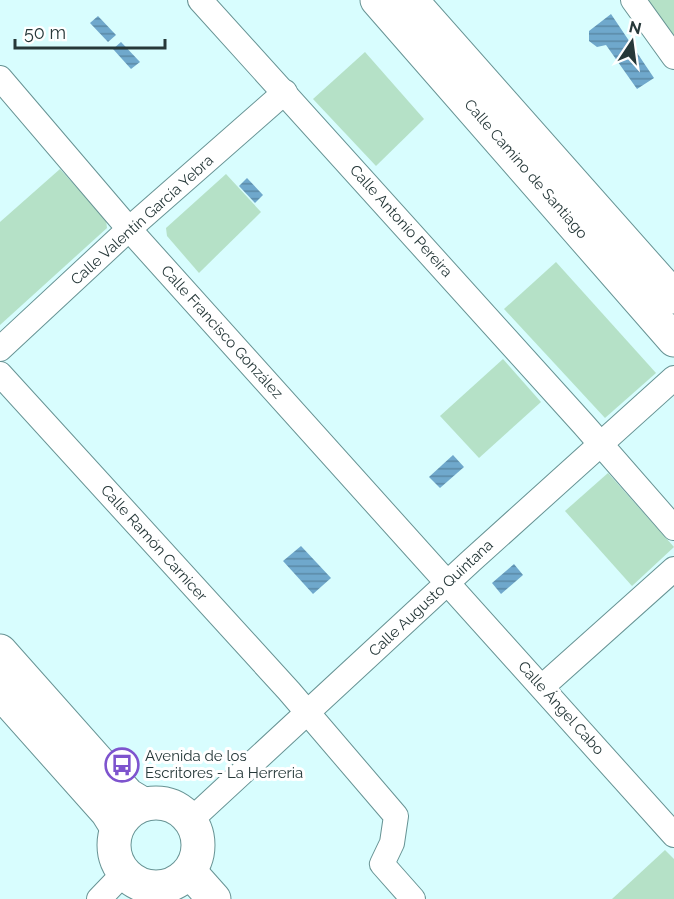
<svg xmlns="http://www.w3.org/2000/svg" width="674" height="899" font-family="Raleway,sans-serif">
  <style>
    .grass { fill: #b5e1c7 }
    .water { fill: url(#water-rules) }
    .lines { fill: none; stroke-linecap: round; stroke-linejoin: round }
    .street-casing { stroke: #679394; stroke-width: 26 }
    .secondary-casing { stroke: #679394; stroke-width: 35 }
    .street { stroke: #fff; stroke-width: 24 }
    .secondary { stroke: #fff; stroke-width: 33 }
    .labels { text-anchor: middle; stroke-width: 6; stroke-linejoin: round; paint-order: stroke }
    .street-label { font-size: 15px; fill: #263839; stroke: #fff }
    .poi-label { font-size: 15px; fill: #263839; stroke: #fff; text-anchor: start }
  </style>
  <defs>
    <pattern id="water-rules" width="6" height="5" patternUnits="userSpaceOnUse" patternTransform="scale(1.5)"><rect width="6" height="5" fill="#6fa8cc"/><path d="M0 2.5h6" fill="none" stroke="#5b8aa7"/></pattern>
  </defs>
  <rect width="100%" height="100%" fill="#d8fdfe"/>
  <g class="grass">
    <path d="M645,0H674V41Z"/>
    <path d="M365,52L424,119L376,166L313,99Z"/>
    <path d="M60,169L106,220L107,228L0,325V222Z"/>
    <path d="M226,174L261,212L199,273L167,236L166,228Z"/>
    <path d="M556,262L656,373L605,418L504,309Z"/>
    <path d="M503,359L541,402L479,458L440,416Z"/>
    <path d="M608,473L674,547L632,586L565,511Z"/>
    <path d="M665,850L674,859V899H612Z"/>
  </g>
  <g class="water">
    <path d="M611,14L654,78L637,89L606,45L597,47L589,41V31Z"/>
    <path d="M98,16L116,35L108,42L90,23Z"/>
    <path d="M121,42L140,62L131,69L113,49Z"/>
    <path d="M247,178L263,195L255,203L239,186Z"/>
    <path d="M453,455L464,467L440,488L429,477Z"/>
    <path d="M301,546L331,578L313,594L283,561Z"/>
    <path d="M514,564L523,575L501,594L492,583Z"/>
  </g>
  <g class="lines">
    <g class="street-casing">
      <g id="street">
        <path d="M200,0L584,425L674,528"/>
        <path d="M633,0L674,57"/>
        <path d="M0,78L129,229L674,835"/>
        <path d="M0,349L129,229L285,92"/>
        <path d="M0,374L289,691L396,816L392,843L382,864L413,899"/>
        <path d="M542,687L674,569"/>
        <path d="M191,820L471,561L674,378"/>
        <path d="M99,899L124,873"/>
      </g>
    </g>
    <g class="secondary-casing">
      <g id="secondary">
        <path d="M377,0L674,340"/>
        <path d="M411,0L674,297"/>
        <path d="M0,651L128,795L143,804"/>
        <path d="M0,692L107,812L117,828"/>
        <circle cx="156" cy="845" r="42"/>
        <path d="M190,872L214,899"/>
      </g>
    </g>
    <use href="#street" class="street"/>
    <use href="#secondary" class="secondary"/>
  </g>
  <defs>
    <g id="bus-ring" transform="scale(1.725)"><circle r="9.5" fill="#fff" stroke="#7e54ce" stroke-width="1.5"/><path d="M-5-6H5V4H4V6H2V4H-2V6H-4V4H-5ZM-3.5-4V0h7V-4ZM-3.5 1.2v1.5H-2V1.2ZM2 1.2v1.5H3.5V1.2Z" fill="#7e54ce"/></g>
  </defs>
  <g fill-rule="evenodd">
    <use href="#bus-ring" x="122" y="765"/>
  </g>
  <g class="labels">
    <g class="street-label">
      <text transform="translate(526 169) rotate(49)" y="5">Calle Camino de Santiago</text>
      <text transform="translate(142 220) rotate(-42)" y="5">Calle Valentín García Yebra</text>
      <text transform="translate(401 221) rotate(48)" y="5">Calle Antonio Pereira</text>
      <text transform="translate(222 332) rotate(48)" y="5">Calle Francisco González</text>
      <text transform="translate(154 543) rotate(48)" y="5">Calle Ramón Carnicer</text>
      <text transform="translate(431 598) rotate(-43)" y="5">Calle Augusto Quintana</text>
      <text transform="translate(561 708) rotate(48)" y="5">Calle Ángel Cabo</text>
    </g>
    <g class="poi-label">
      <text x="145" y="761">Avenida de los<tspan x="145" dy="17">Escritores - La Herreria</tspan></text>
    </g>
  </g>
  <g transform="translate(632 42) rotate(13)" stroke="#ffffff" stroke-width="4.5" paint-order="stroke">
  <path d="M0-4.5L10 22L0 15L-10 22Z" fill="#263839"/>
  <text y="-9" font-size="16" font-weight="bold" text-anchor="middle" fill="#263839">N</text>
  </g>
  <path d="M15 39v9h150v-9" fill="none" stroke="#263839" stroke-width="3"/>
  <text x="24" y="39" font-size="18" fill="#263839" stroke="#ffffff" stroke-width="4.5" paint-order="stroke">50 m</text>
</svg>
